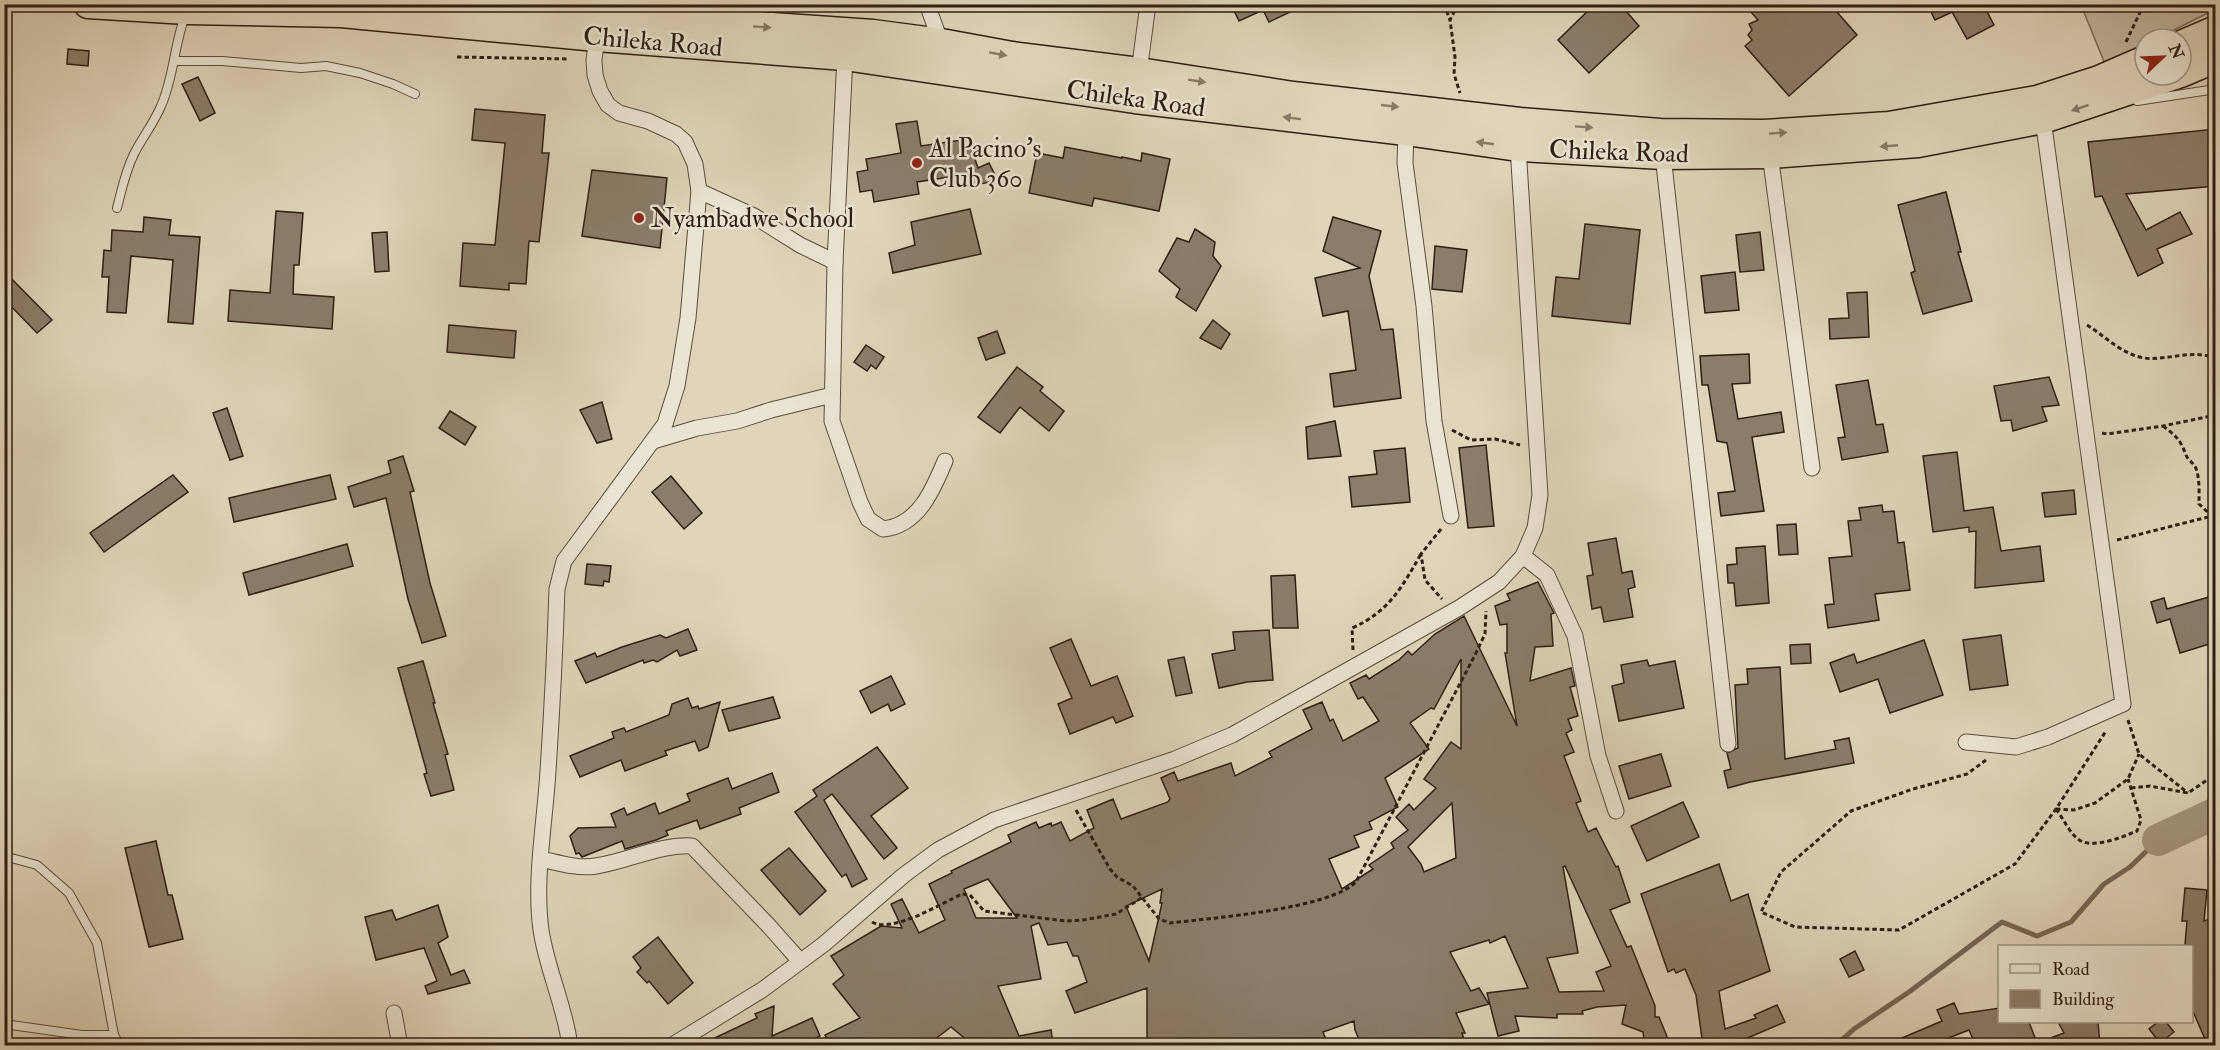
<svg xmlns="http://www.w3.org/2000/svg" width="2220" height="1050" font-family="'IM FELL Double Pica',serif">
  <style>
    .green { fill: #c1b69e; stroke: #786a58; stroke-width: 1.5 }
    .lines { fill: none; stroke-linecap: round; stroke-linejoin: round }
    .stream { stroke: #756755; stroke-width: 5 }
    .river { stroke: #a39781; stroke-width: 32 }
    .building { fill: #8b7d6a; stroke: #2f1e13; stroke-width: 1.5; fill-rule: evenodd }
    .lane-casing { stroke: #5b4c3d; stroke-width: 10 }
    .street-casing { stroke: #5b4c3d; stroke-width: 17 }
    .highway-casing { stroke: #2f1e13; stroke-width: 31 }
    .path { stroke: #2f1e13; stroke-width: 3; stroke-dasharray: 4.5 3; stroke-linecap: butt }
    .lane { stroke: #eae4d2; stroke-width: 8 }
    .street { stroke: #eae4d2; stroke-width: 15 }
    .highway { stroke: #dfd5ba; stroke-width: 28 }
    .oneway { fill: #877a66 }
    .poi-dot { fill: #8f2418; stroke: #eae4d2; stroke-width: 2 }
    .labels { text-anchor: middle; stroke-width: 5; stroke-linejoin: round; paint-order: stroke }
    .street-label { font-size: 26px; fill: #2f1e13; stroke: #eae4d2 }
    .poi-label { font-size: 26px; fill: #2f1e13; stroke: #eae4d2; text-anchor: start }
  </style>
  <rect width="100%" height="100%" fill="#dfd5ba"/>
  <filter id="stains"><feTurbulence type="fractalNoise" baseFrequency=".00333" numOctaves="4"/><feColorMatrix values="0 0 0 0 .2 0 0 0 0 .09 0 0 0 0 .02 0 0 0 .5 -.17"/></filter>
  <radialGradient id="worn" r=".72"><stop offset=".6" stop-color="#630" stop-opacity="0"/><stop offset="1" stop-color="#630" stop-opacity=".3"/></radialGradient>
  <path class="green" d="M2215,4L2216,9L2156,39H2145V45L2105,64L2081,5Z"/>
  <g class="lines">
    <path class="stream" d="M1835,1046L1854,1029L1909,992L2002,922L2037,936L2071,922L2104,884L2130,867L2158,840"/>
    <path class="river" d="M2158,840L2216,813"/>
  </g>
  <g class="building">
    <path d="M1231,4H1307L1269,22L1263,10L1239,21Z"/>
    <path d="M1595,4H1620L1639,26L1589,73L1558,40Z"/>
    <path d="M1744,4H1830L1857,35L1789,96L1745,46L1752,40L1748,35L1752,30L1749,24L1758,20Z"/>
    <path d="M1927,4H1983L1994,25L1967,39L1952,12L1935,20Z"/>
    <path d="M68,49L89,51L88,66L67,64Z"/>
    <path d="M198,77L215,113L200,121L182,84Z"/>
    <path d="M475,109L545,115L542,153H549L539,242L529,241L526,284L509,283V290L460,286L463,243L495,245L505,143L472,140Z"/>
    <path d="M917,121L921,146L968,139L978,168L989,163L998,181L961,187L956,176L917,182L919,194L874,202L872,190L860,192L857,172L868,170L866,159L901,153L896,124Z"/>
    <path d="M2216,129V186L2126,194L2146,230L2180,212L2192,234L2157,249L2163,263L2138,276L2102,196L2095,197L2088,142Z"/>
    <path d="M1065,147L1122,158V157L1141,161L1142,153L1170,159L1159,211L1094,198L1092,206L1029,193L1037,153L1063,158Z"/>
    <path d="M592,170L667,178L660,248L582,236Z"/>
    <path d="M1946,192L1961,252H1958L1972,301L1923,314L1911,273L1915,271L1898,205Z"/>
    <path d="M970,209L981,254L893,273L889,253L915,245L911,222Z"/>
    <path d="M276,211L303,213L299,265H294L293,294L334,297L332,329L228,321L230,290L270,293Z"/>
    <path d="M144,217L171,220L169,235L200,237L193,324L168,322L173,260L131,256L126,313L107,312L109,277H102L104,250L111,251L112,230L143,232Z"/>
    <path d="M1333,217L1381,231L1369,276L1381,330L1393,329L1401,398L1334,407L1330,374L1356,370L1348,311L1323,316L1315,278L1360,268L1323,251Z"/>
    <path d="M1585,224L1640,230L1630,324L1552,316L1556,277L1579,279Z"/>
    <path d="M1195,229L1215,242L1213,256L1221,266L1196,311L1176,297L1180,289L1159,271L1177,238L1189,242Z"/>
    <path d="M387,232L389,271L375,272L372,233Z"/>
    <path d="M1760,232L1764,270L1740,272L1736,235Z"/>
    <path d="M1435,246L1467,250L1462,292L1432,289Z"/>
    <path d="M4,271L52,320L37,333L4,299Z"/>
    <path d="M1735,272L1739,310L1705,313L1701,276Z"/>
    <path d="M1867,292L1869,337L1830,339L1829,319L1849,318L1847,293Z"/>
    <path d="M1213,320L1230,334L1221,349L1200,338Z"/>
    <path d="M449,325L516,331L514,358L447,352Z"/>
    <path d="M997,331L1005,353L986,360L978,338Z"/>
    <path d="M866,345L884,357L876,369L871,365L867,371L854,362Z"/>
    <path d="M1749,354L1750,383L1732,384L1738,419L1781,412L1784,432L1752,437L1764,511L1721,516L1718,493L1735,491L1727,443L1717,441L1708,385H1702L1700,356Z"/>
    <path d="M1017,367L1043,387L1040,391L1064,411L1049,431L1020,407L1000,433L978,417Z"/>
    <path d="M2049,377L2059,405L2042,407L2047,421L2013,431L2011,420L2001,421L1994,386Z"/>
    <path d="M1868,380L1876,425L1883,424L1888,452L1842,460L1838,438L1845,437L1836,385Z"/>
    <path d="M602,402L612,439L597,443L580,410Z"/>
    <path d="M227,408L243,456L230,460L213,413Z"/>
    <path d="M450,411L476,427L465,445L439,428Z"/>
    <path d="M1335,421L1341,456L1308,459L1306,427Z"/>
    <path d="M1486,445L1494,526L1468,528L1459,448Z"/>
    <path d="M1405,448L1410,502L1352,507L1349,477L1377,474L1374,451Z"/>
    <path d="M1957,452L1964,511L1993,507L2001,551L2040,546L2044,581L1975,588L1976,531L1969,532V527L1933,532L1923,456Z"/>
    <path d="M403,456L414,491L410,492L430,583L446,636L422,643L408,599L386,498L354,507L348,487L391,473L388,461Z"/>
    <path d="M173,475L188,492L104,552L90,533Z"/>
    <path d="M330,475L336,499L234,522L229,498Z"/>
    <path d="M671,476L702,513L684,529L652,492Z"/>
    <path d="M2074,490L2076,514L2045,517L2042,493Z"/>
    <path d="M1882,505L1883,512L1894,511L1898,543L1904,542L1910,590L1875,594L1879,620L1828,628L1825,605L1834,604L1829,558L1852,556L1848,521L1861,520L1859,508Z"/>
    <path d="M1796,524L1798,554L1779,555L1777,525Z"/>
    <path d="M1616,538L1622,573L1632,571L1635,587L1628,589L1633,617L1604,622L1601,607L1592,609L1587,576L1593,575L1588,543Z"/>
    <path d="M347,544L353,566L249,595L243,573Z"/>
    <path d="M1765,546L1769,603L1736,606L1734,583H1728L1727,565L1737,564L1736,548Z"/>
    <path d="M587,564L611,566L609,582L604,581L603,586L585,584Z"/>
    <path d="M1295,575L1298,628H1273L1271,576Z"/>
    <path d="M1538,582L1554,613L1551,614L1553,646L1535,647L1530,681L1571,668L1575,686L1570,687L1578,716L1568,719L1572,730L1566,733L1574,752L1564,756L1581,801L1576,803L1588,832L1596,828L1616,867L1618,866L1630,902L1610,910L1627,947L1631,946L1655,1006V1017H1659L1668,1039L1644,1040L1643,1032L1622,1024L1626,1005L1597,1007L1582,1011L1583,1014H1557V1018L1515,1016L1519,1031L1498,1036L1487,993L1528,988L1505,936L1490,943L1489,940L1450,952L1471,991L1479,988L1489,1004L1456,1013L1465,1033H1462L1466,1046H1362L1355,1030L1354,1021L1323,1032L1327,1042L1318,1046H1147V988L1075,1013L1066,991L1087,982L1078,956H1073L1067,942L1048,945L1039,923L1031,926L1041,979L998,986L1019,1036L1051,1030L1053,1044L974,1046L951,1027L926,1046H830L825,1035L860,1018L833,984L844,975L831,956L881,926L902,928L891,904L902,899L919,933L945,920L929,884L952,873L951,871L1011,842L1008,835L1036,822L1039,828L1051,823L1052,826L1061,822L1070,841L1094,828L1087,810L1113,799L1121,819L1168,802L1170,799L1161,778L1174,772L1178,781L1231,763L1235,776L1272,757L1269,752L1312,729L1303,710L1322,702L1330,721L1333,719L1343,741L1379,721L1363,697L1358,699L1350,683L1366,675L1369,679L1399,660L1408,651L1412,655L1435,634L1464,616L1517,726L1505,653H1507V624L1500,625L1495,606L1510,600L1507,594ZM1461,659V749L1451,742L1424,779L1436,788L1414,810L1409,804L1396,817L1408,830L1391,843L1394,848L1369,865L1373,869L1342,889L1329,859L1359,847L1354,836L1372,829L1369,822L1398,807L1385,778L1429,749L1410,723L1431,708L1434,709ZM1452,803L1456,858L1424,872L1421,864L1408,847ZM1565,866L1611,966L1596,972L1604,991L1559,992L1547,958L1578,953L1563,867ZM988,879L1017,918H976L964,889ZM1162,889L1160,903H1162L1149,961L1126,906Z"/>
    <path d="M2216,595V642L2180,653L2170,619L2157,623L2151,602L2164,598L2167,609Z"/>
    <path d="M688,629L697,650L680,656L677,650L657,662L653,660L644,663L643,660L586,683L575,661L595,653L597,657L622,647L660,635L666,638Z"/>
    <path d="M1269,630L1273,680L1247,682L1219,688L1212,654L1235,650L1233,632Z"/>
    <path d="M2001,635L2008,685L1970,690L1963,640Z"/>
    <path d="M1071,639L1091,686L1117,676L1133,716L1116,723L1113,717L1070,734L1058,704L1072,698L1050,648Z"/>
    <path d="M1924,640L1943,695L1890,713L1878,679L1840,692L1830,663L1854,654L1857,663Z"/>
    <path d="M1810,644L1811,663L1791,664L1790,645Z"/>
    <path d="M1184,657L1192,693L1176,696L1168,660Z"/>
    <path d="M1647,660L1649,666L1675,661L1684,708L1619,721L1612,686L1624,683L1621,665Z"/>
    <path d="M423,661L435,703H433L448,754L445,755L454,790L431,796L424,774L427,773L398,668Z"/>
    <path d="M1780,667L1785,759L1836,749L1834,741L1849,738L1854,763L1750,782L1728,788L1724,771L1731,769L1727,753L1738,748L1735,685L1748,684L1747,669Z"/>
    <path d="M891,676L905,704L891,711L888,704L871,713L860,691Z"/>
    <path d="M773,697L780,718L729,731L722,710Z"/>
    <path d="M688,698L692,708L698,706L699,709L720,702L708,747L699,751L695,741L665,751L667,755L625,771L621,760L580,777L570,756L614,738L612,732L624,728L626,732L669,715L672,704Z"/>
    <path d="M877,747L908,788L871,816L897,848L884,859L832,794L824,800L867,879L852,887L846,874L842,877L795,812L817,796L813,790Z"/>
    <path d="M1661,754L1671,786L1629,799L1619,766Z"/>
    <path d="M772,773L779,792L739,808L741,814L700,829L697,820L666,831L668,835L656,840L625,849L622,841L582,857L579,853L576,854L570,836L578,828L616,827L611,814L624,808L627,815L655,803L659,814L690,801L687,794L728,778L732,789Z"/>
    <path d="M1683,802L1699,837L1647,861L1631,826Z"/>
    <path d="M156,841L168,895H172L183,939L149,947L125,848Z"/>
    <path d="M789,848L826,891L800,915L761,870Z"/>
    <path d="M1719,864L1731,901L1748,894L1770,971L1719,991L1725,1029L1756,1018L1754,1015L1777,1005L1785,1022L1745,1039L1747,1046H1703L1696,995L1685,969L1676,973L1674,969L1668,972L1641,894Z"/>
    <path d="M2185,888L2207,890L2204,921L2216,917V1046H2208L2192,1009V945H2185L2187,921H2182Z"/>
    <path d="M438,905L448,937L438,943L451,975L464,970L470,983L428,994L425,986L437,981L424,948L376,960L365,917L392,910L396,920Z"/>
    <path d="M658,937L693,983L668,1004L649,981L647,983L637,972L641,968L633,957Z"/>
    <path d="M1855,951L1864,970L1849,977L1840,959Z"/>
    <path d="M1954,1003L1959,1014L2000,1008V1022H2029L2037,1043L2064,1033L2058,1022H2098L2100,1046H1976L1969,1030L1928,1046H1883L1942,1021L1937,1010Z"/>
    <path d="M774,1006L772,1036L812,1018L820,1036L800,1046H698L757,1018L755,1014Z"/>
    <path d="M2158,1022H2166L2174,1032L2160,1043L2149,1029Z"/>
  </g>
  <g class="lines">
    <g class="lane-casing">
      <g id="lane">
        <path d="M174,61H222L301,68L326,66L360,73L393,84L415,94"/>
        <path d="M2137,101L2216,89"/>
        <path d="M117,208C122,189 125,172 134,154C142,138 154,123 161,106C174,77 174,45 185,16"/>
        <path d="M4,856L37,865L69,893L97,943L114,1035"/>
        <path d="M4,1024L82,1035H114L120,1046"/>
      </g>
    </g>
    <g class="street-casing">
      <g id="street">
        <path d="M927,4L941,43"/>
        <path d="M845,56L835,262L832,421L860,502L868,519L883,529C918,526 933,490 945,461"/>
        <path d="M1139,72L1148,4"/>
        <path d="M1406,131L1405,163L1424,306L1434,421L1451,516"/>
        <path d="M1770,154L1812,468"/>
        <path d="M1663,155L1728,744"/>
        <path d="M699,191L754,216L800,245L835,262"/>
        <path d="M653,441L697,428L737,421L771,410L832,395"/>
        <path d="M1523,556L1547,575L1575,636L1598,756L1616,811"/>
        <path d="M1966,742L2016,747L2048,737L2123,704L2043,119"/>
        <path d="M541,859C559,863 578,869 596,866C629,861 659,844 692,846L768,925L800,961"/>
        <path d="M394,1013L400,1046"/>
        <path d="M570,1046C565,1006 547,970 541,930C534,880 545,822 548,771C552,710 555,650 557,589L564,561L665,424L677,386L688,318L699,191L695,164L685,142L676,134L648,121L619,113L608,105L600,91L595,75L594,60L597,37"/>
        <path d="M671,1046L762,990L824,944L904,875L938,850L994,820L1175,759L1232,735L1459,608L1499,582L1523,556L1535,528L1540,495L1518,147"/>
      </g>
    </g>
    <g class="highway-casing">
      <g id="highway">
        <path d="M88,4L187,10L341,13L597,37L845,56L1135,99L1406,131L1518,147L1663,155L1770,154L1918,143L2043,119L2175,75"/>
        <path d="M457,5L873,34L941,43L1012,56L1139,72L1293,96L1520,122L1660,133L1764,134L1889,126L2037,100L2099,80L2145,60"/>
        <path d="M2181,45L2216,30"/>
        <path d="M2181,73L2216,58"/>
      </g>
    </g>
    <g class="path">
      <path d="M1444,4L1450,20"/>
      <path d="M1458,4L1450,20L1455,57L1454,74L1460,93"/>
      <path d="M2126,42L2144,4"/>
      <path d="M457,57L569,59"/>
      <path d="M2087,325C2105,336 2121,354 2144,358C2167,361 2194,348 2216,359"/>
      <path d="M2163,426C2176,436 2180,439 2186,455C2188,460 2192,462 2195,466C2200,477 2199,492 2199,504L2212,516L2216,515"/>
      <path d="M1452,430L1471,440L1495,439L1520,445"/>
      <path d="M2102,433L2107,434L2163,426L2216,415"/>
      <path d="M1441,529L1421,554L1425,580L1442,599"/>
      <path d="M2117,540L2212,516"/>
      <path d="M1353,650L1352,628C1389,612 1402,587 1421,554"/>
      <path d="M2128,720L2139,754L2188,793"/>
      <path d="M1986,760L1967,774L1913,789L1851,811L1781,872L1761,912L1795,927L1899,930L2015,864L2056,809L2106,731"/>
      <path d="M2131,788L2150,786L2188,793L2216,774"/>
      <path d="M2056,809C2063,818 2069,832 2078,839C2091,850 2123,837 2137,831L2141,820L2128,779"/>
      <path d="M2056,809L2074,810L2095,803L2128,779L2139,754"/>
      <path d="M1076,810L1110,869L1117,877L1133,886L1159,919L1170,923C1212,918 1329,909 1356,882L1475,655L1485,634L1486,611"/>
      <path d="M872,922C892,934 942,903 962,894L970,895L984,911L1066,921L1083,920L1116,914L1143,897"/>
    </g>
    <use href="#lane" class="lane"/>
    <use href="#street" class="street"/>
    <use href="#highway" class="highway"/>
  </g>
  <defs><path id="oneway-solid" d="M-6-.8H1V-3.2L6.5 0L1 3.2V.8H-6Z" transform="scale(1.5)"/></defs>
  <g class="oneway">
    <use href="#oneway-solid" transform="translate(762 27) rotate(4)"/>
    <use href="#oneway-solid" transform="translate(998 54) rotate(10)"/>
    <use href="#oneway-solid" transform="translate(1197 81) rotate(9)"/>
    <use href="#oneway-solid" transform="translate(1390 106) rotate(6)"/>
    <use href="#oneway-solid" transform="translate(2080 108) rotate(162)"/>
    <use href="#oneway-solid" transform="translate(1292 118) rotate(-173)"/>
    <use href="#oneway-solid" transform="translate(1584 127) rotate(4)"/>
    <use href="#oneway-solid" transform="translate(1778 133) rotate(-4)"/>
    <use href="#oneway-solid" transform="translate(1485 143) rotate(-172)"/>
    <use href="#oneway-solid" transform="translate(1889 146) rotate(175)"/>
  </g>
  <g class="poi-dot">
    <circle cx="917" cy="163" r="6"/>
    <circle cx="639" cy="218" r="6"/>
  </g>
  <g class="labels">
    <g class="street-label">
      <text transform="translate(653 41) rotate(5)" y="9">Chileka Road</text>
      <text transform="translate(1136 98) rotate(8)" y="9">Chileka Road</text>
      <text transform="translate(1619 151) rotate(2)" y="9">Chileka Road</text>
    </g>
    <g class="poi-label">
      <text x="929" y="157">Al Pacino's<tspan x="929" dy="30">Club 360</tspan></text>
      <text x="651" y="227">Nyambadwe School</text>
    </g>
  </g>
  <rect width="2220" height="1050" fill="none" stroke="#dfd5ba" stroke-width="24"/>
  <rect x="6" y="6" width="2208" height="1038" fill="none" stroke="#2f1e13" stroke-width="3"/>
  <rect x="12" y="12" width="2196" height="1026" fill="none" stroke="#2f1e13" stroke-width="1.5"/>
  <rect x="1998" y="945" width="195" height="78" fill="#eae4d2" stroke="#9f9586" stroke-width="1.5"/>
  <rect x="2010" y="964" width="30" height="9" fill="#eae4d2" stroke="#9f9586" stroke-width="1.5"/>
  <text x="2052" y="975" font-size="18" fill="#2f1e13">Road</text>
  <rect x="2010" y="990" width="30" height="18" fill="#8b7d6a" stroke="#9f9586" stroke-width="1.5"/>
  <text x="2052" y="1005" font-size="18" fill="#2f1e13">Building</text>
  <g transform="translate(2163 57) rotate(67)"><circle r="28" fill="#eae4d2" stroke="#9f9586" stroke-width="1.5"/>
  <path d="M0-4.5L10 22L0 15L-10 22Z" fill="#8f2418"/>
  <text y="-9" font-size="16" font-weight="bold" text-anchor="middle" fill="#2f1e13">N</text>
  </g>
  <rect width="100%" height="100%" filter="url(#stains)"/>
  <rect width="100%" height="100%" fill="url(#worn)"/>
</svg>
